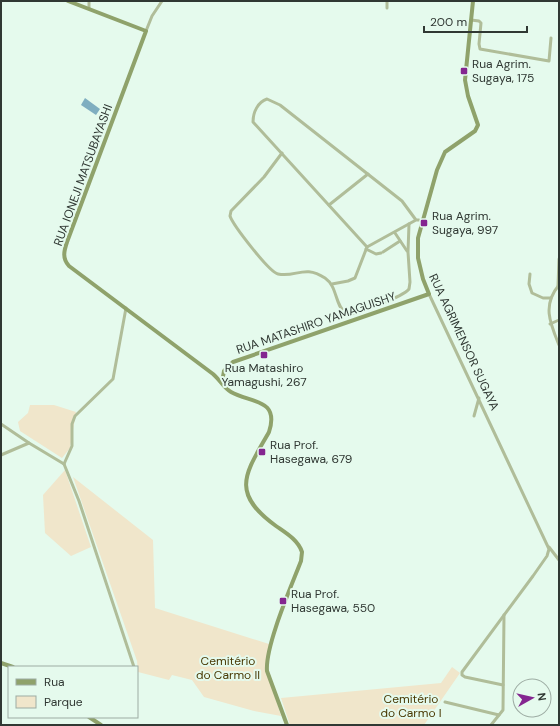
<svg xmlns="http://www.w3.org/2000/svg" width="560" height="726" font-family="'DM Sans',sans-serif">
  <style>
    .green { fill: #f0e6cb }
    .water { fill: #7faec0 }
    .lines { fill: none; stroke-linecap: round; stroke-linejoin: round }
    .street { stroke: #b0bd99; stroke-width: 3 }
    .secondary { stroke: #8fa26b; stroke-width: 4 }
    .poi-dot { fill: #842590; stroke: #e5faed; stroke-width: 1.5 }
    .labels { text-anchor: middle; stroke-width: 4; stroke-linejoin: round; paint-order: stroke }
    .poi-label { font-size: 12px; fill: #303833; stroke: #e5faed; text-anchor: start }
    .street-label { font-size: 12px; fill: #303833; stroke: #e5faed }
    .park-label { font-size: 12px; fill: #493904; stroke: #e5faed }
  </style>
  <rect width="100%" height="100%" fill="#e5faed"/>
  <g class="green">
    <path d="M30,405H54L76,412L70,448L62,458L20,431L18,422L28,413Z"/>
    <path d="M65,470L91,547L71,556L45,533L43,495Z"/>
    <path d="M73,477L153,540L155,608L269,644L266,666L281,716L254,711L204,697L192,680L172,675L169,680L138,672L137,661Z"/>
    <path d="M452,667L460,673L424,725H290L281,698L441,683Z"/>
  </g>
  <path class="water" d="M85,98L100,109L96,115L81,105Z"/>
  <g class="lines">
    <g class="street">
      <path d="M89,1V8"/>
      <path d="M387,1V8"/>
      <path d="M471,20L479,21L481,23L479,44L480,49L549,61L551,38"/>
      <path d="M146,31L152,16L162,1"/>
      <path d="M282,153L264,177L231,211L230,216C233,225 269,272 278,274C296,278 304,264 325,278C338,287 334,304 346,314C356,314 403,297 409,289L410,282L408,252L409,224"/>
      <path d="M329,205L368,174"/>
      <path d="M416,220L402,201L280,105L267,99C258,102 253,112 253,122L367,247L416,220H419"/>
      <path d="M395,233L407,251"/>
      <path d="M366,249L376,254L381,253"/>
      <path d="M383,252L400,241"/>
      <path d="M530,274L529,284L532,293L543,298H551"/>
      <path d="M332,284L348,281L355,278L367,247"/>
      <path d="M559,285C542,305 550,323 559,345"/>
      <path d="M558,286L559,259"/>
      <path d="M429,294L549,549L547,556L533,576L462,672V675L465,677L503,685"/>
      <path d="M550,324L559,320"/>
      <path d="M474,416L479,398"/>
      <path d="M1,424L29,443L64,464"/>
      <path d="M1,455L29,443"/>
      <path d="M64,464L79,501L134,667"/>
      <path d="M64,464L72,446V424L75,416L113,379L126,308"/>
      <path d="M549,547L559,560"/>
      <path d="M445,702L499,715"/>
      <path d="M491,725L503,710L504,615"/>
    </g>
    <g class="secondary">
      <path d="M68,1L146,31L67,242C64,251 62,258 69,266L213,374C220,380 224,388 231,392C250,403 280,398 269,432C246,473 229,492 276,526C286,533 298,540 302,552L301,561C291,587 265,646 267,671L287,725"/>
      <path d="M222,382L224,371L233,362L429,294L423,279L418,258V238L437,170L445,152L475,131L478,125L468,96L465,80L473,1"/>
      <path d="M1,663L13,667"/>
      <path d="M89,717L101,725"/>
    </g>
  </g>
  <g class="poi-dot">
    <rect x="460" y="67" width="8" height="8" rx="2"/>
    <rect x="420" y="219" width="8" height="8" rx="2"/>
    <rect x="260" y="351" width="8" height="8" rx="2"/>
    <rect x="258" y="448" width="8" height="8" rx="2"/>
    <rect x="279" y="597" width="8" height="8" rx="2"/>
  </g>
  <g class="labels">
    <g class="poi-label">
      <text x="472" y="68">Rua Agrim.<tspan x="472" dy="14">Sugaya, 175</tspan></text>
      <text x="432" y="220">Rua Agrim.<tspan x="432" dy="14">Sugaya, 997</tspan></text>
      <text x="264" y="372" text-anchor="middle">Rua Matashiro<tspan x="264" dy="14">Yamagushi, 267</tspan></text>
      <text x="270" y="449">Rua Prof.<tspan x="270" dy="14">Hasegawa, 679</tspan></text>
      <text x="291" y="598">Rua Prof.<tspan x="291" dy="14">Hasegawa, 550</tspan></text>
    </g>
    <g class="street-label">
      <text transform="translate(83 175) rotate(-70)" y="4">RUA IONEJI MATSUBAYASHI</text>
      <text transform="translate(316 323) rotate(-19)" y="4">RUA MATASHIRO YAMAGUISHY</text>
      <text transform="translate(464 342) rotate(65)" y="4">RUA AGRIMENSOR SUGAYA</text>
    </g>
    <g class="park-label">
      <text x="228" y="665">Cemitério<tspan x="228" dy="14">do Carmo II</tspan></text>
      <text x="411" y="703">Cemitério<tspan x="411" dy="14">do Carmo I</tspan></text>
    </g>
  </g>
  <rect width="560" height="726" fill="none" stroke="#303833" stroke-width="4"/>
  <rect x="8" y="666" width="130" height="52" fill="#e5faed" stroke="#9daca3"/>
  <rect x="16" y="679" width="20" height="6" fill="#8fa26b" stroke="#9daca3"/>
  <text x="44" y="686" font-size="12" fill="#303833">Rua</text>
  <rect x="16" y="696" width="20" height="12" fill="#f0e6cb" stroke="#9daca3"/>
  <text x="44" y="706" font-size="12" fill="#303833">Parque</text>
  <g transform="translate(532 698) rotate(82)"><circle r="19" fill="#e5faed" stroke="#9daca3"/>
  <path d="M0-3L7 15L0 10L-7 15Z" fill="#842590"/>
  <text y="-6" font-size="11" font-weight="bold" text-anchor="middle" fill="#303833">N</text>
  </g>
  <path d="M424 26v6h103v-6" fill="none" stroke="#303833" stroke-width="2"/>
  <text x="430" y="26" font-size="12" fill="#303833" stroke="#e5faed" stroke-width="3" paint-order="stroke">200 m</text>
</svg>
